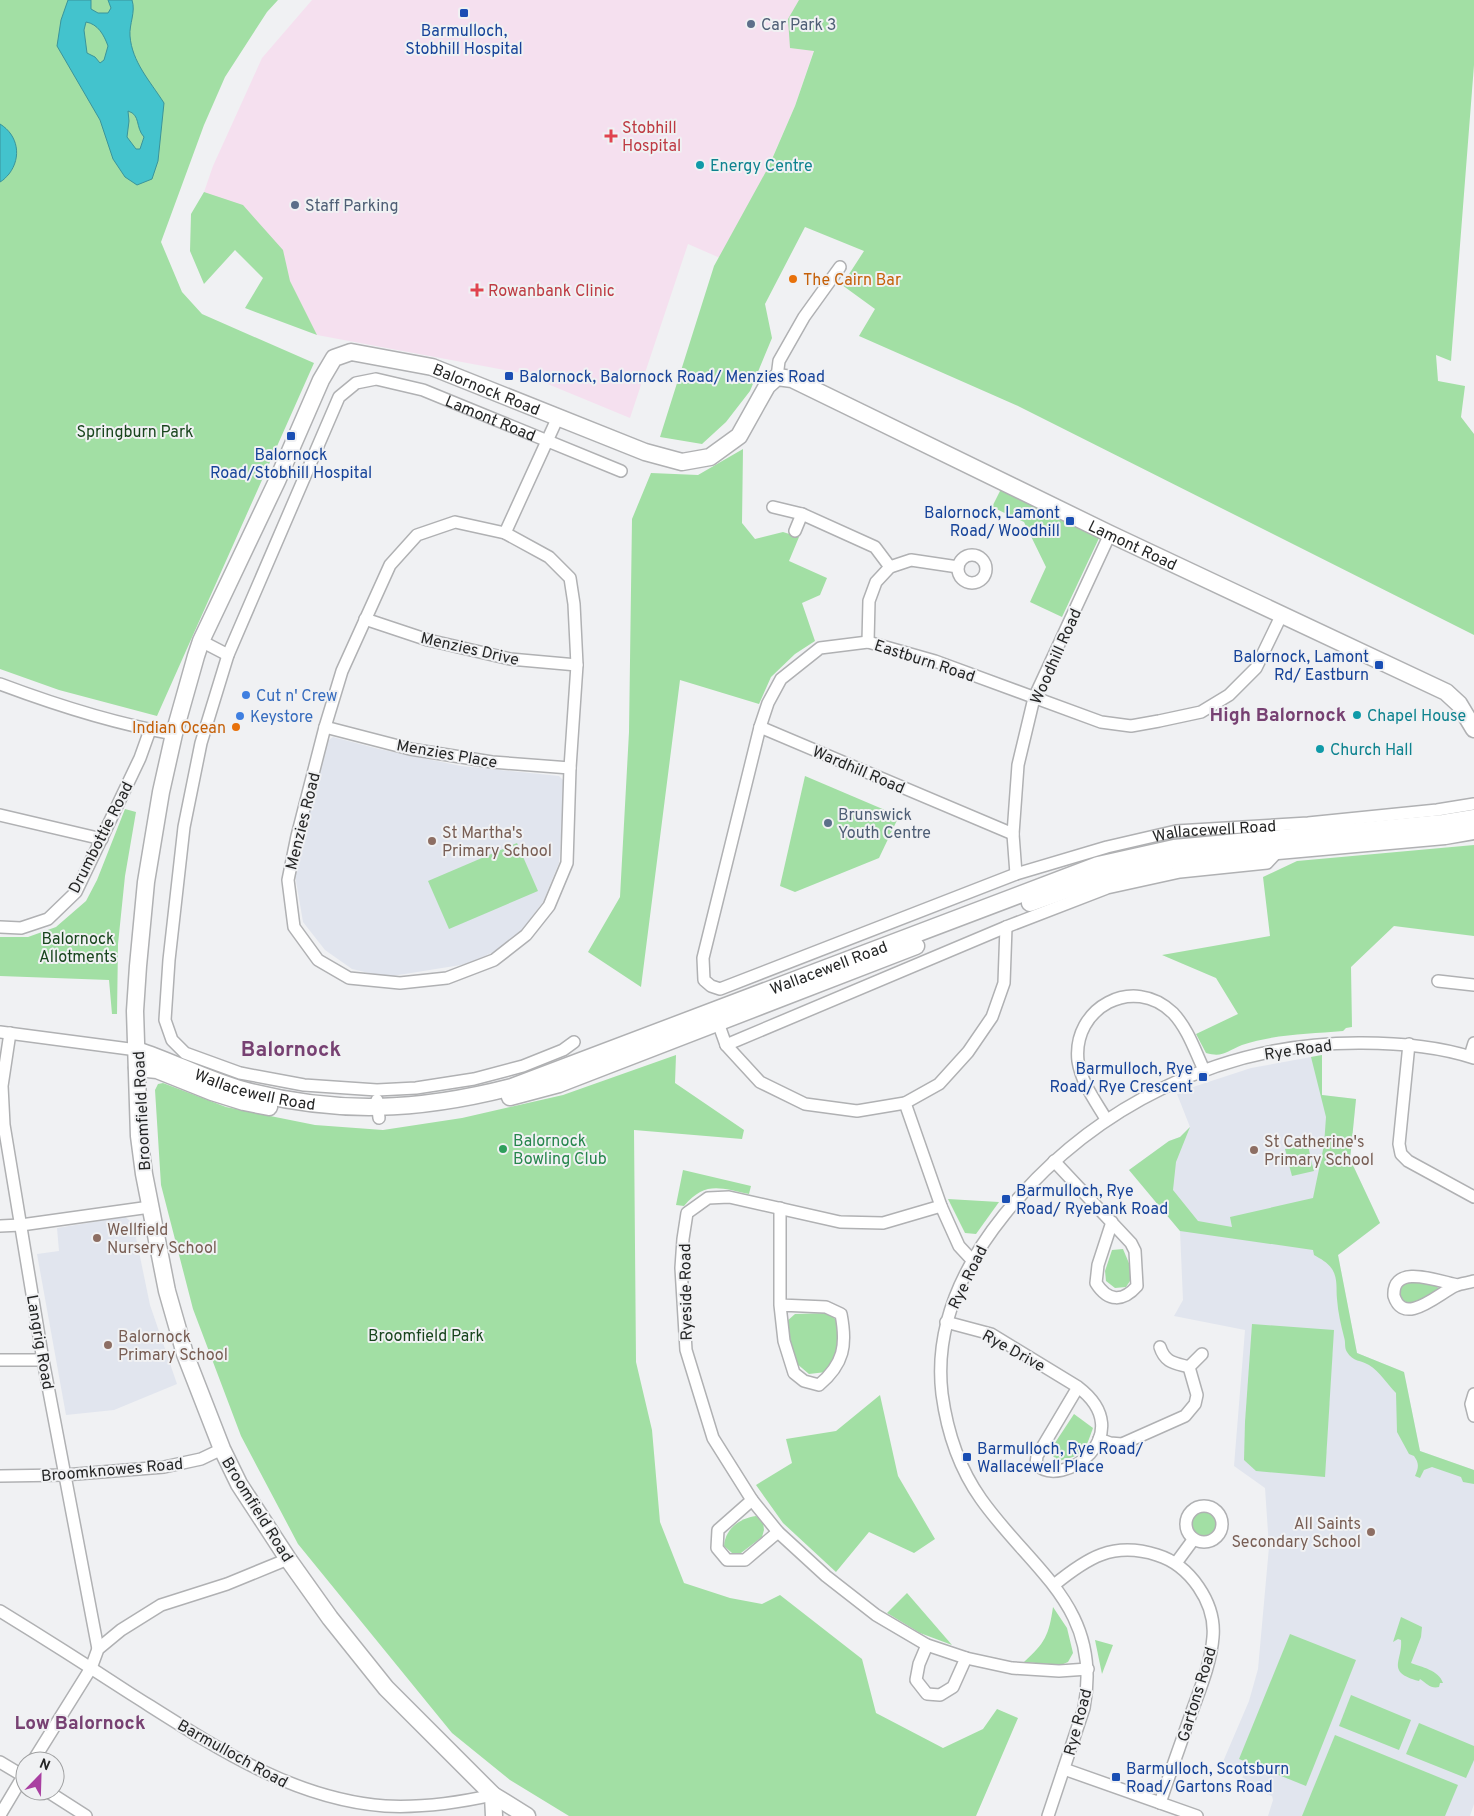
<svg xmlns="http://www.w3.org/2000/svg" width="1474" height="1816" font-family="Overpass,sans-serif">
  <style>
    .built { fill: #e1e5ee }
    .medical { fill: #f5e0ef }
    .green { fill: #a2dfa4 }
    .water { fill: #43c3cd; stroke: #3a949b; fill-rule: evenodd }
    .lines { fill: none; stroke-linecap: round; stroke-linejoin: round }
    .street-casing { stroke: #b0b1b3; stroke-width: 14 }
    .secondary-casing { stroke: #b0b1b3; stroke-width: 19 }
    .street { stroke: #fff; stroke-width: 11 }
    .secondary { stroke: #fff; stroke-width: 16 }
    .transit-dot { fill: #1a4fb4; stroke: #f0f1f3; stroke-width: 2 }
    .service-dot { fill: #5c6f8a; stroke: #f0f1f3; stroke-width: 2 }
    .health-dot { fill: #e0444e; stroke: #f0f1f3; stroke-width: 2 }
    .culture-dot { fill: #0f9aa8; stroke: #f0f1f3; stroke-width: 2 }
    .food-dot { fill: #e8710a; stroke: #f0f1f3; stroke-width: 2 }
    .shop-dot { fill: #3f7fe0; stroke: #f0f1f3; stroke-width: 2 }
    .education-dot { fill: #8d6e63; stroke: #f0f1f3; stroke-width: 2 }
    .leisure-dot { fill: #2e9e5b; stroke: #f0f1f3; stroke-width: 2 }
    .labels { text-anchor: middle; stroke-width: 4; stroke-linejoin: round; paint-order: stroke }
    .service-label { font-size: 16px; fill: #4e5e75; stroke: #f0f1f3; text-anchor: start }
    .transit-label { font-size: 16px; fill: #164399; stroke: #f0f1f3; text-anchor: start }
    .health-label { font-size: 16px; fill: #be3a42; stroke: #f0f1f3; text-anchor: start }
    .culture-label { font-size: 16px; fill: #0d838f; stroke: #f0f1f3; text-anchor: start }
    .food-label { font-size: 16px; fill: #c56008; stroke: #f0f1f3; text-anchor: start }
    .street-label { font-size: 16px; fill: #252626; stroke: #f0f1f3 }
    .park-label { font-size: 16px; fill: #18451d; stroke: #f0f1f3 }
    .shop-label { font-size: 16px; fill: #366cbe; stroke: #f0f1f3; text-anchor: start }
    .education-label { font-size: 16px; fill: #785e54; stroke: #f0f1f3; text-anchor: start }
    .leisure-label { font-size: 16px; fill: #27864d; stroke: #f0f1f3; text-anchor: start }
    .quarter-label { font-size: 19px; font-weight: bold; fill: #774172; stroke: #f0f1f3 }
    .district-label { font-size: 21px; font-weight: bold; fill: #774172; stroke: #f0f1f3 }
  </style>
  <rect width="100%" height="100%" fill="#f0f1f3"/>
  <g class="built">
    <path d="M333,737L379,749L461,766L559,776L565,782L559,863L543,902L522,930L500,949L467,964L386,977L352,969L325,950L303,922L295,875L326,742Z"/>
    <path d="M1322,1055V1095L1356,1099L1350,1159L1380,1223L1338,1255L1357,1353L1404,1372L1420,1451L1474,1470V1804L1470,1816H1268L1273,1800L1272,1796L1241,1784L1244,1772L1222,1764L1249,1701L1258,1669L1269,1547L1265,1488L1234,1466L1245,1330L1174,1316L1183,1300L1180,1231L1129,1170L1169,1141L1180,1137L1190,1127L1177,1094L1196,1086L1251,1068Z"/>
    <path d="M125,1217L133,1223L150,1305L177,1384L114,1410L66,1415L37,1254L59,1251L57,1228Z"/>
  </g>
  <path class="medical" d="M312,0H831L795,106L727,261L688,244L630,418L521,373L317,335L204,192L213,166L262,58Z"/>
  <g class="green">
    <path d="M0,0H278L267,12L225,77L204,125L161,242L182,292L202,314L314,363L157,716L59,690L0,669Z"/>
    <path d="M799,0H1474V65L1451,361L1436,355L1438,381L1465,386L1461,417L1474,434V635L1018,406L859,336L875,309L842,285L864,251L805,227L765,304L772,338L750,391L726,422L702,444L660,437L714,266L769,166L795,106L814,51L790,48L788,19Z"/>
    <path d="M204,192L243,205L283,250L290,281L317,335L245,308L263,278L235,250L204,284L190,251L191,214Z"/>
    <path d="M743,449L742,523L755,539L783,532L799,537L789,561L827,578L820,595L802,603L815,641L795,654L771,677L759,704L680,680L641,987L588,952L620,897L629,732L632,519L651,473L698,475Z"/>
    <path d="M1001,489L1100,536L1062,617L1030,602L1046,567L1024,522L992,507Z"/>
    <path d="M805,776L899,816L879,858L795,892L780,886Z"/>
    <path d="M125,809L136,812L125,876L118,944L117,1014H112L109,980L0,976V937H28L56,927L86,901L97,880Z"/>
    <path d="M517,843L538,891L449,929L428,881Z"/>
    <path d="M1474,845V936L1394,926L1351,967L1352,1027L1346,1028L1343,1031C1309,1034 1275,1034 1242,1045C1227,1051 1223,1058 1206,1053L1196,1034L1238,1014L1216,978L1162,955L1270,936L1263,877L1297,861Z"/>
    <path d="M676,1055L675,1083L744,1130L742,1139L634,1130L636,1362L652,1430L660,1522L684,1583L730,1598L762,1604L780,1595L862,1659L876,1713L943,1748L983,1729L997,1709L1018,1718L976,1816H569L510,1780L452,1733L298,1544L241,1436L193,1309L161,1185L155,1090L158,1084L163,1083L226,1107L315,1125L383,1130L462,1118L563,1095Z"/>
    <path d="M1322,1055V1095L1356,1099L1350,1159L1380,1223L1338,1255L1357,1353L1404,1372L1420,1451L1474,1470V1484L1463,1482L1461,1477L1432,1467L1424,1470L1420,1478L1415,1476C1419,1467 1419,1463 1414,1456L1409,1454L1397,1432L1396,1393C1387,1384 1380,1372 1369,1365C1361,1360 1353,1362 1347,1352C1344,1347 1346,1343 1344,1337C1341,1325 1338,1313 1337,1299C1336,1289 1338,1278 1332,1269C1327,1262 1321,1259 1314,1255L1313,1250L1180,1231L1129,1170L1169,1141L1180,1137L1190,1127L1176,1162L1173,1190L1198,1221L1232,1227L1230,1217L1313,1198L1324,1145L1326,1117L1311,1057Z"/>
    <path d="M1308,1144L1310,1155L1288,1160L1285,1149Z"/>
    <path d="M1311,1160L1314,1171L1292,1176L1289,1165Z"/>
    <path d="M683,1170L751,1186L749,1194C720,1188 705,1181 684,1206L676,1205Z"/>
    <path d="M948,1199L999,1202L976,1234L965,1233Z"/>
    <path d="M1123,1249L1131,1268L1132,1278L1126,1287L1115,1288L1106,1281L1105,1271L1112,1250Z"/>
    <path d="M1409,1280L1437,1286L1439,1290C1433,1294 1427,1300 1421,1302C1407,1307 1398,1300 1401,1286Z"/>
    <path d="M827,1313C829,1315 834,1317 836,1320C846,1332 834,1360 826,1372L809,1374L796,1363L786,1322L795,1314Z"/>
    <path d="M1252,1324L1334,1330L1325,1477L1256,1471L1244,1460L1245,1422Z"/>
    <path d="M880,1395L898,1476L935,1539L914,1553L869,1532L836,1572L783,1523L756,1485L792,1463L786,1439L836,1431Z"/>
    <path d="M1074,1414L1093,1428C1085,1451 1083,1456 1058,1461L1049,1452Z"/>
    <circle cx="1204" cy="1525" r="14"/>
    <path d="M756,1516L763,1521L764,1530L762,1537L741,1553H732L724,1546C725,1529 740,1518 756,1516Z"/>
    <path d="M907,1593L952,1645L920,1633L887,1613Z"/>
    <path d="M1053,1607L1067,1628L1073,1653L1068,1662L1061,1665L1024,1662C1045,1643 1049,1635 1053,1607Z"/>
    <path d="M1401,1617L1422,1627L1421,1637L1411,1663C1421,1667 1439,1670 1443,1683H1440L1439,1687C1431,1689 1427,1684 1420,1679L1419,1681C1385,1672 1403,1661 1401,1640L1398,1639L1393,1642Z"/>
    <path d="M1290,1634L1356,1660L1306,1786L1239,1759Z"/>
    <path d="M1095,1640L1113,1645L1102,1674Z"/>
    <path d="M1351,1695L1411,1720L1399,1750L1339,1726Z"/>
    <path d="M1419,1723L1474,1746V1760L1466,1778L1406,1754Z"/>
    <path d="M1335,1735L1458,1785L1445,1816H1302Z"/>
  </g>
  <g class="water">
    <path d="M68,0H91V9L98,13H108L111,8L108,0H132C136,12 129,24 130,36C132,62 150,81 164,103L158,161L152,179L137,185L125,177L113,159L100,120L57,46L61,20ZM86,22C98,24 104,35 108,46L104,60L100,63L95,57L87,53L84,30ZM128,111C141,115 135,127 144,137L140,149H136L127,137L129,121Z"/>
    <path d="M0,124C18,135 22,157 9,174C6,177 4,180 0,182Z"/>
  </g>
  <g class="lines">
    <g class="street-casing">
      <g id="street">
        <path d="M777,377L779,361L804,317L840,267"/>
        <path d="M773,507L802,514L875,547L890,567"/>
        <path d="M455,522L505,533L549,557L570,578L574,604L577,665L570,768L567,863L549,906L526,935L494,960L447,978L400,983L349,978L318,960L294,927L288,880L297,836L325,727L342,671L390,565L417,535Z"/>
        <path d="M795,531L802,514"/>
        <path d="M505,533L558,417"/>
        <circle cx="972" cy="569" r="14"/>
        <path id="s1" d="M1282,614L1256,668L1229,695L1201,712L1159,721L1131,726L1101,722L935,661L868,642L820,648L781,679L768,703L760,727L703,958L704,980L711,986L720,989L1016,874L1107,847L1176,831L1308,823L1437,810L1474,804"/>
        <path d="M365,619L428,640L510,659L577,665"/>
        <path d="M201,641L228,655"/>
        <path d="M868,642L869,601L876,582L890,567L911,560L958,567"/>
        <path d="M0,684C56,705 115,724 174,734"/>
        <path d="M325,727L410,749L492,762L570,768"/>
        <path d="M760,727L1013,834"/>
        <path d="M0,815L102,839"/>
        <path d="M1016,874L1013,834L1018,765L1034,698L1110,534"/>
        <path d="M0,927L21,928L48,919L76,892L140,758L150,730"/>
        <path d="M1438,981L1474,985"/>
        <path d="M716,1017L726,1045L760,1082L805,1104L857,1111L905,1103L939,1084L968,1052L992,1017L1004,983L1006,927"/>
        <path d="M0,1032L137,1050"/>
        <path d="M10,1033L2,1086L4,1125L43,1360L98,1649"/>
        <path id="s2" d="M574,1042L563,1050L523,1066L474,1079L416,1088L377,1090L304,1085L240,1073L185,1053L172,1040L165,1020L169,960L184,827L201,743L228,655L339,397L356,383L376,379L423,390L621,471"/>
        <path d="M1409,1044L1399,1144L1401,1154L1408,1161L1474,1197"/>
        <path d="M726,1045L1006,927L1107,888L1180,872L1267,863L1280,849"/>
        <path d="M1470,1056L1474,1043"/>
        <path d="M377,1100L379,1118"/>
        <path d="M905,1103L941,1206L959,1246L972,1260"/>
        <path d="M1106,1119C1096,1102 1081,1082 1078,1061C1072,1008 1133,974 1173,1013C1188,1029 1195,1051 1204,1070"/>
        <path d="M1054,1161L1131,1243L1135,1251L1137,1286C1123,1302 1108,1302 1096,1283L1098,1265L1112,1222"/>
        <path d="M941,1206L883,1223L840,1222L729,1197L708,1198L687,1213L683,1239L681,1268L686,1350L713,1438L752,1500L778,1532L826,1576L876,1615L927,1645L966,1658L1012,1668L1059,1671L1088,1669"/>
        <path d="M0,1226L21,1225L150,1207"/>
        <path d="M1457,1285C1438,1281 1392,1263 1394,1296C1404,1327 1438,1294 1455,1286C1461,1283 1468,1283 1474,1281"/>
        <path d="M780,1305L826,1307L841,1314C847,1345 844,1364 819,1385L804,1381L794,1373L784,1341L780,1305V1208"/>
        <path d="M946,1322L991,1334L1078,1387C1141,1435 1061,1491 1036,1464L1037,1456L1078,1387"/>
        <path d="M1160,1347C1165,1363 1175,1363 1189,1367L1202,1354"/>
        <path d="M0,1360H43"/>
        <path d="M1474,1394L1471,1404L1474,1416"/>
        <path d="M1099,1439L1110,1443L1122,1444L1185,1416L1195,1404L1197,1395L1189,1367"/>
        <path d="M0,1476L64,1475L164,1467L201,1459L222,1449"/>
        <path d="M752,1500L718,1530L717,1548L727,1560H745L778,1532"/>
        <circle cx="1204" cy="1524" r="18"/>
        <path d="M1176,1563L1193,1540"/>
        <path d="M1054,1585C1087,1558 1113,1541 1157,1555C1190,1565 1216,1603 1213,1637C1211,1663 1200,1689 1191,1714C1181,1743 1170,1773 1160,1803"/>
        <path d="M0,1611C44,1638 88,1666 131,1694C209,1743 290,1799 385,1806C421,1808 457,1803 493,1795"/>
        <path d="M927,1645L919,1664L916,1680L927,1694L940,1695L953,1687L966,1658"/>
        <path d="M33,1761L91,1668L98,1649L121,1630L161,1605L227,1584L288,1559"/>
        <path d="M0,1762L25,1777"/>
        <path d="M1064,1769L1197,1816"/>
        <path d="M47,1791L86,1816"/>
        <path d="M0,1815L25,1773"/>
        <path d="M1048,1816L1084,1708C1103,1607 1032,1571 981,1499C959,1468 947,1431 942,1394C934,1327 963,1266 1004,1215C1092,1106 1222,1042 1362,1043C1401,1043 1437,1046 1474,1058"/>
      </g>
    </g>
    <g class="secondary-casing">
      <g id="secondary">
        <path d="M1030,903L1108,875L1176,860L1445,836L1474,831"/>
        <path id="s3" d="M137,1050C173,1062 207,1080 243,1090C337,1115 419,1111 512,1087L1098,865L1174,848L1443,823L1474,818"/>
        <path d="M137,1068L157,1070L212,1092L244,1102L269,1107"/>
        <path d="M510,1097L559,1084L916,946"/>
        <path d="M493,1795L494,1816"/>
        <path id="s4" d="M527,1816L493,1795L386,1688L330,1618L288,1559L239,1484L222,1449L185,1354L167,1291L144,1174L139,1136L135,1011L138,966L146,882L161,792L174,734L196,656L201,641L277,481L321,380L334,358L351,352L432,367L645,452L682,462L710,457L739,436L767,386L777,377L792,379L1110,534L1446,692L1459,704L1474,729"/>
      </g>
    </g>
    <use href="#street" class="street"/>
    <use href="#secondary" class="secondary"/>
  </g>
  <g class="transit-dot">
    <rect x="459" y="8" width="10" height="10" rx="2.5"/>
    <rect x="504" y="371" width="10" height="10" rx="2.5"/>
    <rect x="286" y="431" width="10" height="10" rx="2.5"/>
    <rect x="1065" y="516" width="10" height="10" rx="2.5"/>
    <rect x="1374" y="660" width="10" height="10" rx="2.5"/>
    <rect x="1198" y="1072" width="10" height="10" rx="2.5"/>
    <rect x="1001" y="1194" width="10" height="10" rx="2.5"/>
    <rect x="962" y="1452" width="10" height="10" rx="2.5"/>
    <rect x="1111" y="1772" width="10" height="10" rx="2.5"/>
  </g>
  <g class="service-dot">
    <circle cx="751" cy="24" r="5"/>
    <circle cx="295" cy="205" r="5"/>
    <circle cx="828" cy="823" r="5"/>
  </g>
  <g class="health-dot">
    <path d="M608.5 128.5h5v5h5v5h-5v5h-5v-5h-5v-5h5z"/>
    <path d="M474.5 282.5h5v5h5v5h-5v5h-5v-5h-5v-5h5z"/>
  </g>
  <g class="culture-dot">
    <circle cx="700" cy="165" r="5"/>
    <circle cx="1357" cy="715" r="5"/>
    <circle cx="1320" cy="749" r="5"/>
  </g>
  <g class="food-dot">
    <circle cx="793" cy="279" r="5"/>
    <circle cx="236" cy="727" r="5"/>
  </g>
  <g class="shop-dot">
    <circle cx="246" cy="695" r="5"/>
    <circle cx="240" cy="716" r="5"/>
  </g>
  <g class="education-dot">
    <circle cx="432" cy="841" r="5"/>
    <circle cx="1254" cy="1150" r="5"/>
    <circle cx="97" cy="1238" r="5"/>
    <circle cx="108" cy="1345" r="5"/>
    <circle cx="1371" cy="1532" r="5"/>
  </g>
  <circle class="leisure-dot" cx="503" cy="1149" r="5"/>
  <g class="labels">
    <g class="service-label">
      <text x="761" y="30">Car Park 3</text>
      <text x="305" y="211">Staff Parking</text>
      <text x="838" y="820">Brunswick<tspan x="838" dy="18">Youth Centre</tspan></text>
    </g>
    <g class="transit-label">
      <text x="464" y="36" text-anchor="middle">Barmulloch,<tspan x="464" dy="18">Stobhill Hospital</tspan></text>
      <text x="519" y="382">Balornock, Balornock Road/ Menzies Road</text>
      <text x="291" y="460" text-anchor="middle">Balornock<tspan x="291" dy="18">Road/Stobhill Hospital</tspan></text>
      <text x="1060" y="518" text-anchor="end">Balornock, Lamont<tspan x="1060" dy="18">Road/ Woodhill</tspan></text>
      <text x="1369" y="662" text-anchor="end">Balornock, Lamont<tspan x="1369" dy="18">Rd/ Eastburn</tspan></text>
      <text x="1193" y="1074" text-anchor="end">Barmulloch, Rye<tspan x="1193" dy="18">Road/ Rye Crescent</tspan></text>
      <text x="1016" y="1196">Barmulloch, Rye<tspan x="1016" dy="18">Road/ Ryebank Road</tspan></text>
      <text x="977" y="1454">Barmulloch, Rye Road/<tspan x="977" dy="18">Wallacewell Place</tspan></text>
      <text x="1126" y="1774">Barmulloch, Scotsburn<tspan x="1126" dy="18">Road/ Gartons Road</tspan></text>
    </g>
    <g class="health-label">
      <text x="622" y="133">Stobhill<tspan x="622" dy="18">Hospital</tspan></text>
      <text x="488" y="296">Rowanbank Clinic</text>
    </g>
    <g class="culture-label">
      <text x="710" y="171">Energy Centre</text>
      <text x="1367" y="721">Chapel House</text>
      <text x="1330" y="755">Church Hall</text>
    </g>
    <g class="food-label">
      <text x="803" y="285">The Cairn Bar</text>
      <text x="226" y="733" text-anchor="end">Indian Ocean</text>
    </g>
    <g class="street-label">
      <text dy="6" stroke="none"><textPath href="#s4" startOffset="1781">Balornock Road</textPath></text>
      <text dy="6" stroke="none"><textPath href="#s2" startOffset="1258">Lamont Road</textPath></text>
      <text dy="6" stroke="none"><textPath href="#s4" startOffset="2519">Lamont Road</textPath></text>
      <text transform="translate(470 648) rotate(13)" y="6">Menzies Drive</text>
      <text transform="translate(1055 656) rotate(-66)" y="6">Woodhill Road</text>
      <text transform="translate(925 660) rotate(18)" y="6">Eastburn Road</text>
      <text transform="translate(447 753) rotate(10)" y="6">Menzies Place</text>
      <text transform="translate(859 769) rotate(23)" y="6">Wardhill Road</text>
      <text transform="translate(302 821) rotate(-76)" y="6">Menzies Road</text>
      <text dy="6" stroke="none"><textPath href="#s1" startOffset="1430">Wallacewell Road</textPath></text>
      <text transform="translate(100 837) rotate(-63)" y="6">Drumbottie Road</text>
      <text dy="6" stroke="none"><textPath href="#s3" startOffset="724">Wallacewell Road</textPath></text>
      <text transform="translate(1298 1049) rotate(-8)" y="6">Rye Road</text>
      <text dy="6" stroke="none"><textPath href="#s3" startOffset="125">Wallacewell Road</textPath></text>
      <text transform="translate(141 1111) rotate(-93)" y="6">Broomfield Road</text>
      <text transform="translate(967 1277) rotate(-64)" y="6">Rye Road</text>
      <text transform="translate(685 1292) rotate(-91)" y="6">Ryeside Road</text>
      <text transform="translate(41 1342) rotate(80)" y="6">Langrig Road</text>
      <text transform="translate(1014 1350) rotate(29)" y="6">Rye Drive</text>
      <text transform="translate(112 1469) rotate(-5)" y="6">Broomknowes Road</text>
      <text transform="translate(258 1509) rotate(58)" y="6">Broomfield Road</text>
      <text transform="translate(1196 1694) rotate(-73)" y="6">Gartons Road</text>
      <text transform="translate(1077 1722) rotate(-75)" y="6">Rye Road</text>
      <text transform="translate(233 1753) rotate(29)" y="6">Barmulloch Road</text>
    </g>
    <g class="park-label">
      <text x="135" y="437">Springburn Park</text>
      <text x="78" y="944">Balornock<tspan x="78" dy="18">Allotments</tspan></text>
      <text x="426" y="1341">Broomfield Park</text>
    </g>
    <g class="shop-label">
      <text x="256" y="701">Cut n' Crew</text>
      <text x="250" y="722">Keystore</text>
    </g>
    <g class="education-label">
      <text x="442" y="838">St Martha's<tspan x="442" dy="18">Primary School</tspan></text>
      <text x="1264" y="1147">St Catherine's<tspan x="1264" dy="18">Primary School</tspan></text>
      <text x="107" y="1235">Wellfield<tspan x="107" dy="18">Nursery School</tspan></text>
      <text x="118" y="1342">Balornock<tspan x="118" dy="18">Primary School</tspan></text>
      <text x="1361" y="1529" text-anchor="end">All Saints<tspan x="1361" dy="18">Secondary School</tspan></text>
    </g>
    <g class="leisure-label">
      <text x="513" y="1146">Balornock<tspan x="513" dy="18">Bowling Club</tspan></text>
    </g>
    <g class="quarter-label">
      <text x="1278" y="721">High Balornock</text>
      <text x="80" y="1729">Low Balornock</text>
    </g>
    <g class="district-label">
      <text x="291" y="1056">Balornock</text>
    </g>
  </g>
  <g transform="translate(40 1776) rotate(23)"><circle r="24" fill="#f0f1f3" stroke="#9fa0a1"/>
  <path d="M0-4L9 19L0 12L-9 19Z" fill="#a93fa1"/>
  <text y="-8" font-size="14" font-weight="bold" text-anchor="middle" fill="#252626">N</text>
  </g>
</svg>
